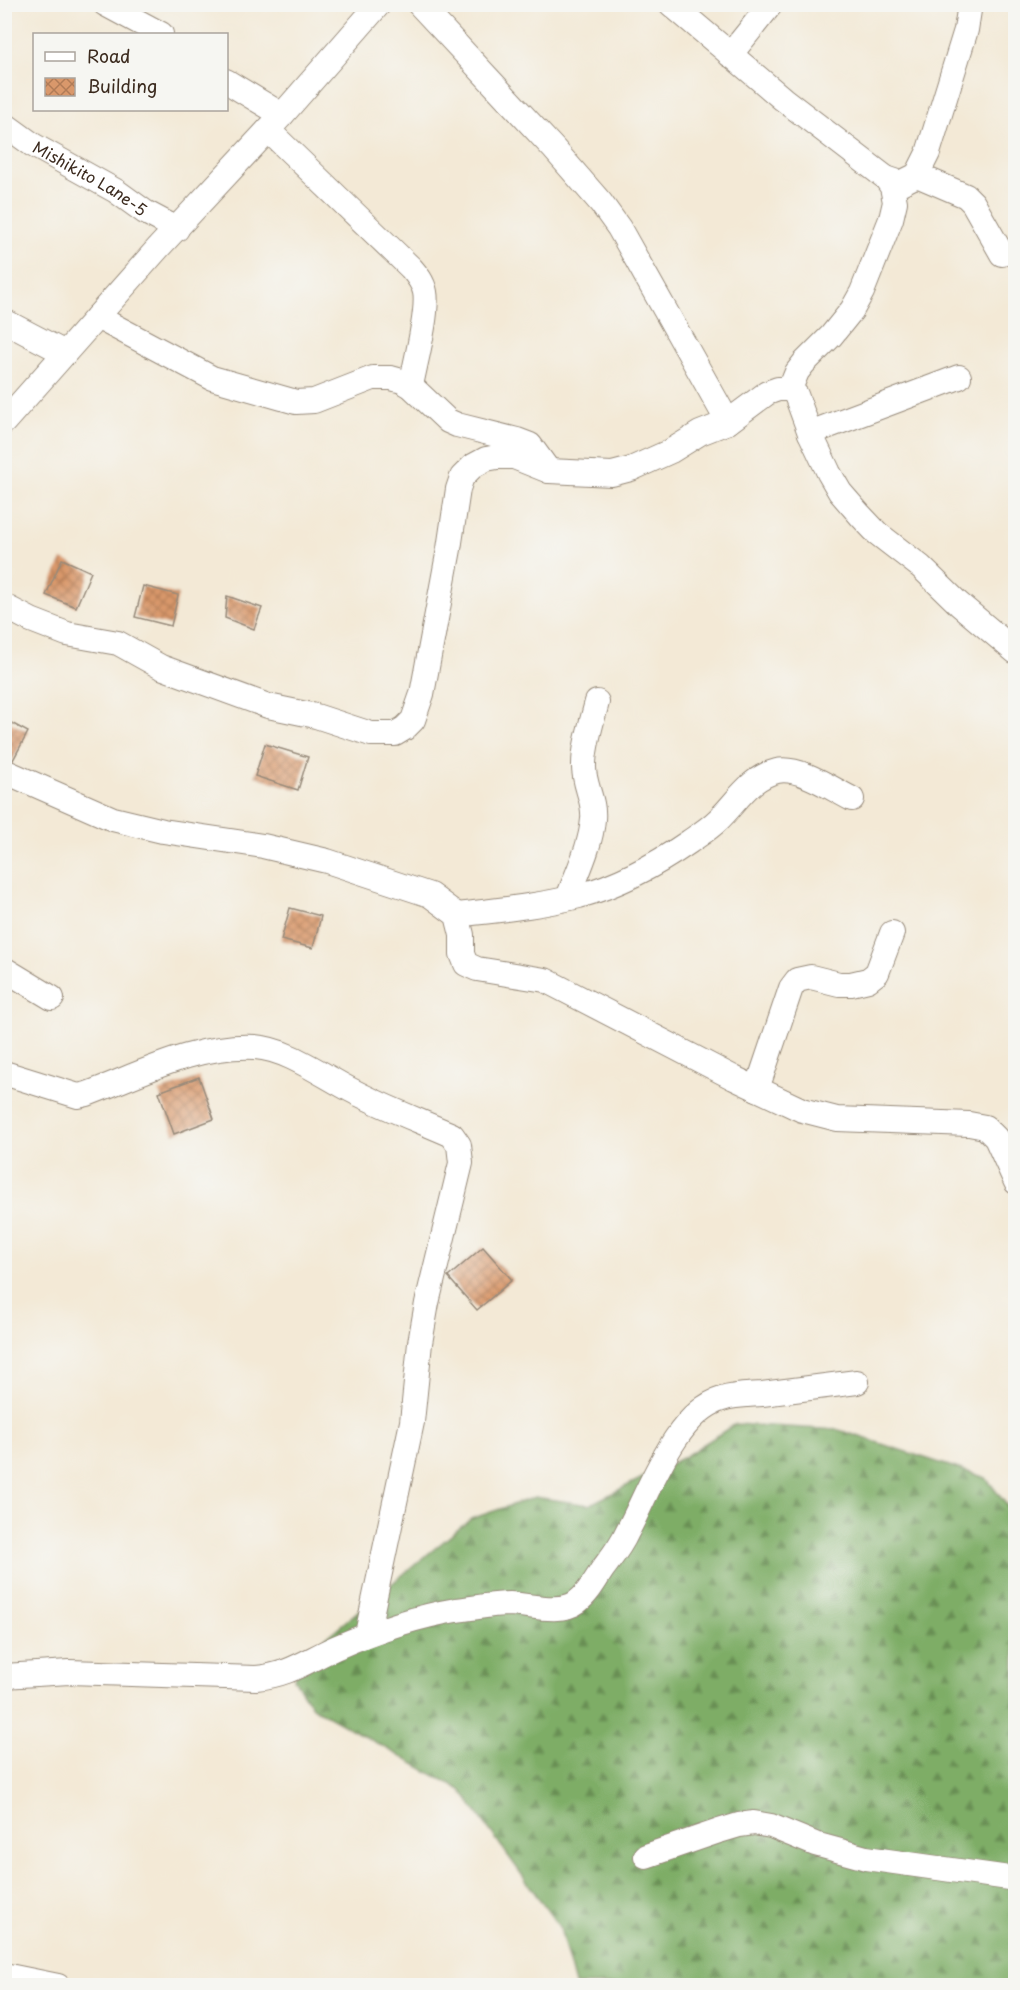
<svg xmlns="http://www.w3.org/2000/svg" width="1020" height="1990" font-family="'Playpen Sans',sans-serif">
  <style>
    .forest { fill: url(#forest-firs); stroke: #5c6c42; stroke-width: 1.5 }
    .building { fill: url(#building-cross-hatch) }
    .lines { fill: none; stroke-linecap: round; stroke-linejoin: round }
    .minor-casing { stroke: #978a7a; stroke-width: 26 }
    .minor { stroke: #fff; stroke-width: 24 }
    .labels { text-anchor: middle; stroke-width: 6; stroke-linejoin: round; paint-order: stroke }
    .street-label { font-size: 16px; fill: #3b2a1e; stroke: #f6f6f2 }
  </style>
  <defs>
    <pattern id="forest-firs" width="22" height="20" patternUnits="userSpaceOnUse" patternTransform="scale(1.5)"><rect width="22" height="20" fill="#7ead66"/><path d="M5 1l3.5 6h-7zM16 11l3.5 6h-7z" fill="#688d53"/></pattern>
    <pattern id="building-cross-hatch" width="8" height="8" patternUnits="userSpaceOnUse" patternTransform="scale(1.5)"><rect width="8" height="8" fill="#d9986b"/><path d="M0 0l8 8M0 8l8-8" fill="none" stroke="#b17c57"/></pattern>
  </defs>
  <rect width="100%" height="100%" fill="#f6f6f2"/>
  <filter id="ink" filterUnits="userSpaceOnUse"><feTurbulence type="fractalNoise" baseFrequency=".0167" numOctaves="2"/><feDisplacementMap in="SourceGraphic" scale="12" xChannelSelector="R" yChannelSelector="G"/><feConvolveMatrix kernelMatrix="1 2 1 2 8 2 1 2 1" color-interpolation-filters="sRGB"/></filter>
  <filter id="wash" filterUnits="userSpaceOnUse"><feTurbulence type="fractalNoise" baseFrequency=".008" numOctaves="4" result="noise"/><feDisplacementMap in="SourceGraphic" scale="24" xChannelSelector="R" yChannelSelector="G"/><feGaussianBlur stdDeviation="1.35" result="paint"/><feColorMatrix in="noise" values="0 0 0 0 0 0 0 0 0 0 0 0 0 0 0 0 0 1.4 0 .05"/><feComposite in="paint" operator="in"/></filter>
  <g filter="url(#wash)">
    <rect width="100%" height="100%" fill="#f3e9d6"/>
    <path class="forest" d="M735,1424L839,1430L986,1478L1015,1516V1985H575L560,1928L461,1790L312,1707L294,1679L307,1653L471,1519L535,1497L589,1505L684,1457Z"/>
    <g id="blocks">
      <g class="building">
        <path d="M62,559L91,572L76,607L46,595Z"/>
        <path d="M143,586L178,595L171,626L135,617Z"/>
        <path d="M227,596L262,608L254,629L225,618Z"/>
        <path d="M4,719L28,732L13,760L4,757Z"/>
        <path d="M265,744L308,757L298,790L255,776Z"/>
        <path d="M290,908L321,916L313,948L281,940Z"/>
        <path d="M199,1077L214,1119L174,1134L159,1092Z"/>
        <path d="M483,1247L512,1280L477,1310L448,1277Z"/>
      </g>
    </g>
  </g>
  <g filter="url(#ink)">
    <use href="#blocks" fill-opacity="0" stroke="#978a7a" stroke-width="1.5"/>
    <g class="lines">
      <g class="minor-casing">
        <g id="minor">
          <path d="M105,4L161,34"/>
          <path d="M419,4L554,149L601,203L619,228L728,422"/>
          <path d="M671,4L783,99L886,178L892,187L895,202L891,219L862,292L852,310L831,336L804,363L797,372L790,389"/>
          <path d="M730,55L771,4"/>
          <path d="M226,81L282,115"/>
          <path id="s1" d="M4,124L33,145L116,191L145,212L177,229"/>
          <path d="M268,130L411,268C417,275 423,282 425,292C429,312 415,364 411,386"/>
          <path d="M917,175L966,196L973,203L1002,254"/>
          <path d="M886,178L901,183L917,175L928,153L966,30L970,4"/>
          <path d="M97,317L212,378L296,402L314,401L373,378H391L402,381L411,386L448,421L457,425L517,440L530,445L549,471"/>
          <path d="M4,321L65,353"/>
          <path d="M4,422L159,247L282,115L379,4"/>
          <path d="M810,433L959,377"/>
          <path d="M4,606L31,620L67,634L118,643L161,667L268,706L316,716L371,734H395L405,728L413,720L422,694L449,549L458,489L462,477L473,466L486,459L497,457H514L549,471L612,474L631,469L671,451L700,433L728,422L767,393L778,389H790L796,395L810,433L829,473L840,492L860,515L877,533L921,567L959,604L1016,652"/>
          <path d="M4,771L113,819L163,831L263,846L327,861L430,895L457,915L462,935V954L466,964L477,969L545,980L734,1078L802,1110L837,1119L969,1124L985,1127L996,1138L1016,1182"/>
          <path d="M568,898C577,873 591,846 593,819C595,800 583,784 584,765C584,745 592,722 597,702"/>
          <path d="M457,915C498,910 539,906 579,896C618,885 656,865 689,842C699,835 710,828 718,820C737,802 750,777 777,771C799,766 832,789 852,799"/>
          <path d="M4,969L52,998"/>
          <path d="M4,1073L78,1096L87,1094C141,1074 196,1044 255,1047C287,1049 322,1075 351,1090C383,1107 418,1120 452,1135L459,1145L461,1163L427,1303L420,1343L412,1422L367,1634"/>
          <path d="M757,1089L791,988L797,980L811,977L839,984H851L868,980L877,973L892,933"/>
          <path d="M4,1676L69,1672L256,1678C289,1675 306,1661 335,1648C374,1631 414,1617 456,1610C474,1608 492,1604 510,1604C529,1605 562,1614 577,1602C588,1594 595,1581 602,1570C611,1558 621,1546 627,1532C649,1492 675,1413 722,1399C734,1395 750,1395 762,1394C794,1390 825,1386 857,1382"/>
          <path d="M646,1856L719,1831L739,1825L754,1823L771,1826L815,1844L866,1858L1016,1879"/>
          <path d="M4,1975L58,1986"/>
        </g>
      </g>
      <use href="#minor" class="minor"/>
    </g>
  </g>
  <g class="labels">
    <g class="street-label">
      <text dy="6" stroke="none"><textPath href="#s1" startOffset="102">Mishikito Lane-5</textPath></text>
    </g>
  </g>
  <rect width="1020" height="1990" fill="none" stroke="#f6f6f2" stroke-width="24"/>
  <rect x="33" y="33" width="195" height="78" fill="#f6f6f2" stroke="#aba49d" stroke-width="1.5"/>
  <rect x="45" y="52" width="30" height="9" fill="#ffffff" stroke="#aba49d" stroke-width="1.5"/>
  <text x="87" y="63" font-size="18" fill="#3b2a1e">Road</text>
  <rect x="45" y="78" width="30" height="18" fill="url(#building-cross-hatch)" stroke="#aba49d" stroke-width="1.5"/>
  <text x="87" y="93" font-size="18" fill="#3b2a1e">Building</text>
</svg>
